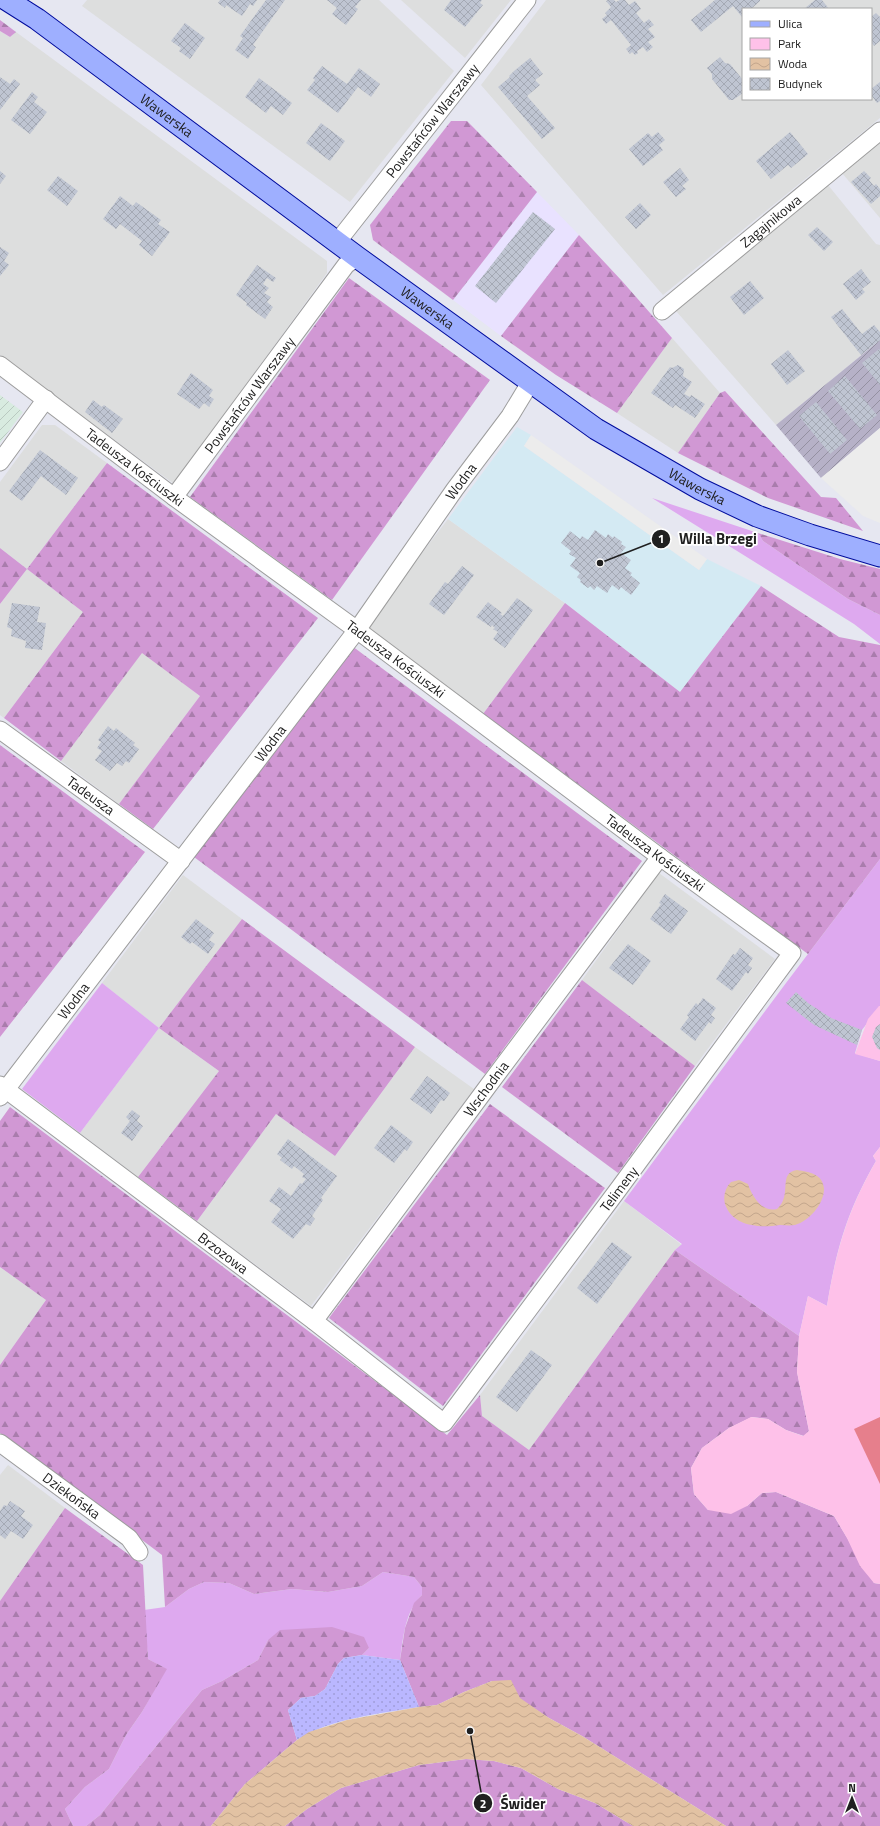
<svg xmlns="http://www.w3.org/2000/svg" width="880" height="1826" font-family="'Titillium Web',sans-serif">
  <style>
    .residential { fill: #dddede; fill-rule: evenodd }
    .commercial { fill: #d4eaf3 }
    .industrial { fill: url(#industrial-furrows) }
    .education { fill: #e9e2ff }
    .construction { fill: url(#construction-furrows) }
    .grass { fill: #dea9ef }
    .forest { fill: url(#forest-firs) }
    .sand { fill: url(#sand-dots) }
    .park { fill: #fec1e9 }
    .pitch { fill: #e67f8c }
    .parking { fill: #ececec }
    .water { fill: url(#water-waves) }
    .building { fill: url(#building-cross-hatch) }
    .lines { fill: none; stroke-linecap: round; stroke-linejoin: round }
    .minor-casing { stroke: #9d9d9d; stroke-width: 19 }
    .major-casing { stroke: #000c9d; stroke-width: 23 }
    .minor { stroke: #fff; stroke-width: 17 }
    .major { stroke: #9eafff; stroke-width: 21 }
    .labels { text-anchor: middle; stroke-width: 3.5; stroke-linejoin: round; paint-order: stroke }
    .street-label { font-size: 14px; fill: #202020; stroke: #fff }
    .leader { fill: none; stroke: #202020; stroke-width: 1.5 }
    .callout-dot { fill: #202020; stroke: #fff; stroke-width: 1.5 }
    .mark-label { font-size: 12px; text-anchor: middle; font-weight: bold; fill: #fff }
    .callout-label { font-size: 15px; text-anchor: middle; font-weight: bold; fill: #202020; stroke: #fff; stroke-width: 3.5; stroke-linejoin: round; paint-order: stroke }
  </style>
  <defs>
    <pattern id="industrial-furrows" width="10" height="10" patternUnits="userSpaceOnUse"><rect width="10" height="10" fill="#d8ebe0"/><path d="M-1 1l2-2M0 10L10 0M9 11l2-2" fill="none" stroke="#b9c9c0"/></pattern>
    <pattern id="construction-furrows" width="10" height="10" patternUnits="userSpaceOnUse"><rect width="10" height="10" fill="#b6b1c7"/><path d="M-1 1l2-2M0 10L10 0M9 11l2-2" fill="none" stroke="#9490a1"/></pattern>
    <pattern id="forest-firs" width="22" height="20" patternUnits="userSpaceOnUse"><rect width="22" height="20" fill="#d198d4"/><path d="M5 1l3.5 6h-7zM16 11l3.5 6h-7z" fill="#a97cac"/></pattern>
    <pattern id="sand-dots" width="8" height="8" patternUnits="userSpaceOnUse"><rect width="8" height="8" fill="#bab7ff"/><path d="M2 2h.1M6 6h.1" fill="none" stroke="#a09dda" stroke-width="1.8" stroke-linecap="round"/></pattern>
    <pattern id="water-waves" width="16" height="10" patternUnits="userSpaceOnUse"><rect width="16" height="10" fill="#e2c2a3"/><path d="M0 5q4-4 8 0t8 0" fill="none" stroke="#c2a68c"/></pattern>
    <pattern id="building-cross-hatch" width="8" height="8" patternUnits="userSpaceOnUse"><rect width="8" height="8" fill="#bfc5d2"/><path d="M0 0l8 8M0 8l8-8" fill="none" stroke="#a4a9b4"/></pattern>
  </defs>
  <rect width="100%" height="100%" fill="#e6e7f1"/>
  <g class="residential">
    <path d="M87,0H379L454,71L350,202L82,6Z"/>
    <path d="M401,0H511L465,58Z"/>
    <path d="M546,0H880V118L663,295L481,85ZM743,9H871V99H743Z"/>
    <path d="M0,31L10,37L16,32L327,261V273L174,484L0,355Z"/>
    <path d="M880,142V218L842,173Z"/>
    <path d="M828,185L876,244L880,245V340L776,425L676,311Z"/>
    <path d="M672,338L720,393L678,453L617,413Z"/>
    <path d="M42,425H55L107,463L27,569L83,612L4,718L0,715V604L27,569L0,548V482Z"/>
    <path d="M448,519L565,603L483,714L366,626Z"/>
    <path d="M142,652L200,696L119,804L61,761Z"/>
    <path d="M659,873L775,959L695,1066L582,980Z"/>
    <path d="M183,875L242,919L159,1028L219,1071L138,1177L80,1133L159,1028L102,983Z"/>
    <path d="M415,1047L474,1089L311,1306L197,1221L276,1114L335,1156Z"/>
    <path d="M624,1201L682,1245L675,1250L529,1450L482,1416L480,1395Z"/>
    <path d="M0,1267L46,1300L0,1365Z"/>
    <path d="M8,1465L65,1508L0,1601V1475Z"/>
  </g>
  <path class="commercial" d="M517,427L531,435L524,446L699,570L707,559L761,586L680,692L565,603L448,519Z"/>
  <path class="industrial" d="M0,395L23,412L0,443Z"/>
  <path class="education" d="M537,192L579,235L501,336L453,300Z"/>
  <path class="construction" d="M880,340V428L821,478L776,425Z"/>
  <g class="grass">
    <path d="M652,498L758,533L763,541L848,599L880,615V644L854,624Z"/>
    <path d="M880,859V1006L862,1030L855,1053L880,1061V1147L873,1156L876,1161C847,1211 836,1250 827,1306L808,1296L799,1336L675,1250L682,1244L624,1201L786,983Z"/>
    <path d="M102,983L159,1028L80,1133L22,1089Z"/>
    <path d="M383,1572L414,1577L422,1587V1595C405,1611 403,1638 400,1660L362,1655L369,1648L268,1640L258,1660L222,1681L202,1690L100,1815L86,1826H73L65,1809L85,1787L109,1769L126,1735L142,1712L166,1669L148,1659L144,1610L165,1607L189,1589L204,1582L229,1583L254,1594L292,1589L328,1592L362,1586Z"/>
  </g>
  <g class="forest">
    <path d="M0,20L16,32L10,37L0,31Z"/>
    <path d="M451,121H467L537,192L453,300L373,240L370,225Z"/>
    <path d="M579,235L622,281L672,338L617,413L556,375L501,336Z"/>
    <path d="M349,278L490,380L332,600L190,497Z"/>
    <path d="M725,391L821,497L836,498L863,531L768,498L678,453L720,393Z"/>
    <path d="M107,463L318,618L153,829L119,804L200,696L142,653L61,761L4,718L83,612L27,569L0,604V548L27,569Z"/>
    <path d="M758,533L840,559L880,569V615L848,599L763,541Z"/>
    <path d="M761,586L839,637L880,645V859L808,954L483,714L565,603L680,692Z"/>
    <path d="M352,646L642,861L485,1074L194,857Z"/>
    <path d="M0,745L145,852L0,1037Z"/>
    <path d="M242,919L415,1047L335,1156L276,1114L197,1221L138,1177L219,1071L159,1028Z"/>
    <path d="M582,980L695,1066L618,1173L502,1087Z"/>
    <path d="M490,1104L605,1188L443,1406L329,1318Z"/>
    <path d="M10,1107L447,1435L480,1395L482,1416L529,1450L675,1250L799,1336L797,1372L809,1431L804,1436L786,1430L768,1419L752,1417L729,1428L702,1448L691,1468L694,1494L708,1510L747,1506L762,1493L776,1492L834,1516L874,1583L880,1584V1826H726L582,1736L549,1718L492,1681L464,1692L437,1705L419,1707L400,1660L405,1628L414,1603L422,1595V1587L414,1577L383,1572L362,1586L328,1592L292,1589L254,1594L229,1583L204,1582L189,1589L165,1607L162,1555L0,1433V1365L46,1300L0,1267V1121Z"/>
    <path d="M65,1508L143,1565L148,1659L167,1669L142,1712L126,1735L109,1769L85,1787L65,1809L73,1826H0V1601Z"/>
    <path d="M332,1627L364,1637L369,1648L362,1655L344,1658L338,1664L325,1689L315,1696L301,1698L288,1710L297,1740L245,1784L211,1826H86L100,1815L202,1690L222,1681L258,1660L268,1640L280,1630Z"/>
    <path d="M466,1759L494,1761L521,1768L558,1789L595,1803L633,1826H285L307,1809L341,1788L419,1765Z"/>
  </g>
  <path class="sand" d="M362,1655L400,1660L419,1707C379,1714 331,1718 297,1740L288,1710L301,1698L315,1696L325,1689L338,1664L344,1658Z"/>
  <g class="park">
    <path d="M879,1006H880V1061L855,1054L868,1019Z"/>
    <path d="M880,1147V1584L874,1583L860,1566L847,1538L834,1516L776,1492L762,1493L747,1506L731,1514L708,1510L694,1494L691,1468L702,1448L729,1428L751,1417L768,1419L786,1430L803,1436L809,1431L797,1372L799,1336L808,1296L827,1306C836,1250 848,1210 876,1161L873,1156Z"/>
  </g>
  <path class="pitch" d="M880,1417V1484L854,1429Z"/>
  <g class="parking">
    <path d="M880,428V523L863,516L821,478Z"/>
    <path d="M531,435L707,559L699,570L524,446Z"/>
  </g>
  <g class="water">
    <path d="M797,1170C810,1172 823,1174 824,1189C824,1204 809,1221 795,1225C789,1226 785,1225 780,1225C760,1228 733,1227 725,1204C723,1196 725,1188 731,1182L739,1180L748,1184C752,1196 762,1213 777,1209C793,1195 777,1173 797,1170Z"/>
    <path d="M511,1680L520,1698L549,1718L582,1736L726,1826H633L595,1803L558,1789L521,1768L494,1761L466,1759L419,1765L341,1788L307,1809L285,1826H211L245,1784L297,1740L309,1732L347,1720L419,1707L437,1705L464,1692L492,1681Z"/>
  </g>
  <g class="building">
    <path d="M220,0H257L253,6L250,4L242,16L226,5L225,8L218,3Z"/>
    <path d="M266,0H285L253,45L256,47L248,59L235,50L243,38L240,36Z"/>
    <path d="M327,0H361L355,7L358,9L346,25L332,14L337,8Z"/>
    <path d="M451,0H482L480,3L483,5L465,27L444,10Z"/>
    <path d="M608,0H614L616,2L620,0H625L629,5L635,1L641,9L636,13L644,23L649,19L654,25L648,29L655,37L648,42L653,47L647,52L643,47L637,51L638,53L635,55L632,52L630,54L626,49L631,45L611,20L606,24L602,19L607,15L605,13L611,7L606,1Z"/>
    <path d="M715,0H760V1L751,9H743L742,17L733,6L701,32L691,20Z"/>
    <path d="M815,0H822L829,9H804Z"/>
    <path d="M876,13L880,17V41L874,46L871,42V17Z"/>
    <path d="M185,23L205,38L190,59L179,51L181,48L171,41Z"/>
    <path d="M720,57L725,63L730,64L743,80V93L733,100H729L712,79V74L707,68Z"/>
    <path d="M530,58L543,74L535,80L540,85L527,96L555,128L542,139L498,87L510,77L509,76L514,71Z"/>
    <path d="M322,66L347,84L359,68L380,84L371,97L358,87L338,113L307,90L315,80L313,78Z"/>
    <path d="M0,77L10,84L14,79L20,84L0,110Z"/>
    <path d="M259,78L292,103L283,115L271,106L266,113L245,97Z"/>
    <path d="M880,82V101L877,103L871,95V89Z"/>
    <path d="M32,92L38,97L34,102L47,112L30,134L11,120Z"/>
    <path d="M321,123L345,141L330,161L306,143Z"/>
    <path d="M658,132L665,140L659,145L663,150L643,166L629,149L648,133L652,137Z"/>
    <path d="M790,132L808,154L791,168L788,165L771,179L756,161Z"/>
    <path d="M680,168L689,180L682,186L686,189L676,197L663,182Z"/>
    <path d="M0,171L6,176L0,184Z"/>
    <path d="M864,171L871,178L869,180L874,186L876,184L880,189V196L871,204L851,182Z"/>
    <path d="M58,176L78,191L67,206L47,190Z"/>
    <path d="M120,196L133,206L136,202L161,220L158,224L170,232L152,256L139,245L142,241L120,224L116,229L103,219Z"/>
    <path d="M640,203L651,215L636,229L625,217Z"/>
    <path d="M533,212L555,229L496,303L475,286Z"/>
    <path d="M817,227L833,242L824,251L808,235Z"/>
    <path d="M0,247L9,253L4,261L9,265L0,276Z"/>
    <path d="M257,265L276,278L273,282L267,278L263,284L269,288L264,293L271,297L267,302L273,307L265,319L246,305L247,303L236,295Z"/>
    <path d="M861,269L871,282L862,289L865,292L856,300L843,284Z"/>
    <path d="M750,281L764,298L744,315L730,297Z"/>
    <path d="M842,309L862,334L874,325L880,332V340L861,355L831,317Z"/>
    <path d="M879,349L880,350V385L862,363Z"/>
    <path d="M788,350L805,371L787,385L771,364Z"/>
    <path d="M678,365L684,369L683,376L692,382L684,394L690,397L691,395L705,404L695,418L675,405L673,408L651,393L670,367L672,368Z"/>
    <path d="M191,373L213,390L209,396L214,399L209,407L204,403L199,409L177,394Z"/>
    <path d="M845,376L877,415L860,429L828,391Z"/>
    <path d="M93,400L102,407L104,405L123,419L112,433L85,412Z"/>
    <path d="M816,402L847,440L830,454L799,416Z"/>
    <path d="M40,450L78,478L66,495L41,476L22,501L9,491Z"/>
    <path d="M595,530L606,538L608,534L613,538L614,536L622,542L621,544L626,547L621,553L631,560L625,568L632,573L630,575L640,583L631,595L621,587L619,590L612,585L607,593L597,586L594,590L590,586L588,588L580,582L581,580L577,577L580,573L570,566L576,558L569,554L571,551L561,543L570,531L580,539L582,536L588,540Z"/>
    <path d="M462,566L474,575L444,615L429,604L445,582L448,584Z"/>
    <path d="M517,598L533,610L505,648L493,639L498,632L493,629L495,628L492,625L491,627L476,617L488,602L502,613L500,614L503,616Z"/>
    <path d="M12,603L40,607L37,622L46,623L42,650L25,648L26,641L11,636L12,629L7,627Z"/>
    <path d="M108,726L114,731L116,728L135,743L133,745L139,749L129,763L126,761L122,766L117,763L110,771L95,760L102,751L97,748L101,742L98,740Z"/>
    <path d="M665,894L688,911L671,934L650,919L661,904L659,903Z"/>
    <path d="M196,919L214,933L209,940L215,944L208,954L192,942L190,944L181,937Z"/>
    <path d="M628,944L651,961L633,985L609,968Z"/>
    <path d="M740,948L753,958L748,965L752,968L748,974L746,972L732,991L716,979L733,954L735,955Z"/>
    <path d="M796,992L808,1003L831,1018L862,1030L857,1045L814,1025L786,1003Z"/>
    <path d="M703,998L716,1008L711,1015L715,1018L711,1024L709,1022L695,1041L680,1029L689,1017L687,1015L696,1003L698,1005Z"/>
    <path d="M880,1024V1050L877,1048L872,1037L876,1027Z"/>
    <path d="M427,1076L450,1093L444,1101L441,1100L431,1114L410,1099Z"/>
    <path d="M132,1110L140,1116L137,1121L143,1126L132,1141L121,1133L130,1121L126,1117Z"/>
    <path d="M391,1125L413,1142L407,1151L405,1149L394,1163L374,1148Z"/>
    <path d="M288,1139L337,1176L321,1198L323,1200L312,1216L315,1219L310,1226L306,1224L293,1239L271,1222L281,1209L269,1201L279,1187L291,1196L300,1183L302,1184L306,1179L302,1177L304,1174L294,1166L292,1169L280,1160L282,1158L277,1154Z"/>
    <path d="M612,1242L632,1257L597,1304L577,1288Z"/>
    <path d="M531,1350L552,1365L517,1412L496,1397Z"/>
    <path d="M10,1501L25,1511L21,1516L33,1525L23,1539L11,1531L5,1539L0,1535V1511L4,1505L7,1506Z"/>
  </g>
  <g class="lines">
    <g class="minor-casing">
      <g id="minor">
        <path id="s1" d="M338,241L527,0"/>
        <path id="s2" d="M662,311L880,131"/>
        <path id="s3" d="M0,365L174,497L357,630L660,857L792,953L620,1187L444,1423L314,1321L0,1085"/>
        <path d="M0,462L46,399"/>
        <path id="s4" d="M174,497L346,265L357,257"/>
        <path id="s5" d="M0,730L181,861"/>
        <path id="s6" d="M0,1097L357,630L455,489L510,416L530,383"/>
        <path id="s7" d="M314,1321L488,1086L660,857"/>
        <path id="s8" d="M0,1443L129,1538L139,1552"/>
      </g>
    </g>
    <g class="major-casing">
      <g id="major">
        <path id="s9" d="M7,0L37,19L357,257L596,429L700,489L757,516L810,535L880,556"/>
      </g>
    </g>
    <use href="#minor" class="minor"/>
    <use href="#major" class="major"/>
  </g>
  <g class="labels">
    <g class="street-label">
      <text dy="5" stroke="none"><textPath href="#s9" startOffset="197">Wawerska</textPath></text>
      <text dy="5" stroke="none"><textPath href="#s1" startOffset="153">Powstańców Warszawy</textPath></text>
      <text dy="5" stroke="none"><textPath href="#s2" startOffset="141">Zagajnikowa</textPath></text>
      <text dy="5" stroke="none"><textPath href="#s9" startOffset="521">Wawerska</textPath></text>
      <text dy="5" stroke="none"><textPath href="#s4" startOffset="127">Powstańców Warszawy</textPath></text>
      <text dy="5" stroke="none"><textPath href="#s3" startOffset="169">Tadeusza Kościuszki</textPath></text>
      <text dy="5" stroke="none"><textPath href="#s6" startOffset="769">Wodna</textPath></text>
      <text dy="5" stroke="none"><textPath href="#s9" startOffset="845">Wawerska</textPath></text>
      <text dy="5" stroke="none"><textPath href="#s3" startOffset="493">Tadeusza Kościuszki</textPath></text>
      <text dy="5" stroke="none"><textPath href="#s6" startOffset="445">Wodna</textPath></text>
      <text dy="5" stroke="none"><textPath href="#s5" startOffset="112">Tadeusza</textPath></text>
      <text dy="5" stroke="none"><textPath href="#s3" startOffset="817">Tadeusza Kościuszki</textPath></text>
      <text dy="5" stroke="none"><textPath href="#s6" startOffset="121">Wodna</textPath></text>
      <text dy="5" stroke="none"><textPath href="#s7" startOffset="289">Wschodnia</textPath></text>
      <text transform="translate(619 1189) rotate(-53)" y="5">Telimeny</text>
      <text transform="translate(223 1253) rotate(37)" y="5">Brzozowa</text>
      <text dy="5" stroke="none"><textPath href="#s8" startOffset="89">Dziekońska</textPath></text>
    </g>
  </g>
  <path class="leader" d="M600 563L661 539M470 1731L483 1803"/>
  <g class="callout-dot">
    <circle cx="600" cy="563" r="4"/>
    <circle cx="470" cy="1731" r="4"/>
    <circle cx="661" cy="539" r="10"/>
    <circle cx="483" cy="1803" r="10"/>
  </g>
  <g class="mark-label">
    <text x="661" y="543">1</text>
    <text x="483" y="1808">2</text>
  </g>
  <g class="callout-label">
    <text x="718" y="544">Willa Brzegi</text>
    <text x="523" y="1809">Świder</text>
  </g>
  <rect x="742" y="8" width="130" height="92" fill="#ffffff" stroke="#a6a6a6"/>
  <rect x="750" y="21" width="20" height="6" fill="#9eafff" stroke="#a6a6a6"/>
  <text x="778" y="28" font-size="12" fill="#202020">Ulica</text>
  <rect x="750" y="38" width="20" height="12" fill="#fec1e9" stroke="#a6a6a6"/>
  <text x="778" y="48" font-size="12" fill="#202020">Park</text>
  <rect x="750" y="58" width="20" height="12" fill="url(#water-waves)" stroke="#a6a6a6"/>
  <text x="778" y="68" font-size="12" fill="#202020">Woda</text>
  <rect x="750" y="78" width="20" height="12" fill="url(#building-cross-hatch)" stroke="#a6a6a6"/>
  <text x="778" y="88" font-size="12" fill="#202020">Budynek</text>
  <g transform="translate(852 1798)" stroke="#ffffff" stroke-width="3" paint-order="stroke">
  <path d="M0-3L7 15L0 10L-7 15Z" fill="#202020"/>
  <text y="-6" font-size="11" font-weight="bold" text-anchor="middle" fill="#202020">N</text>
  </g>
</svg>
